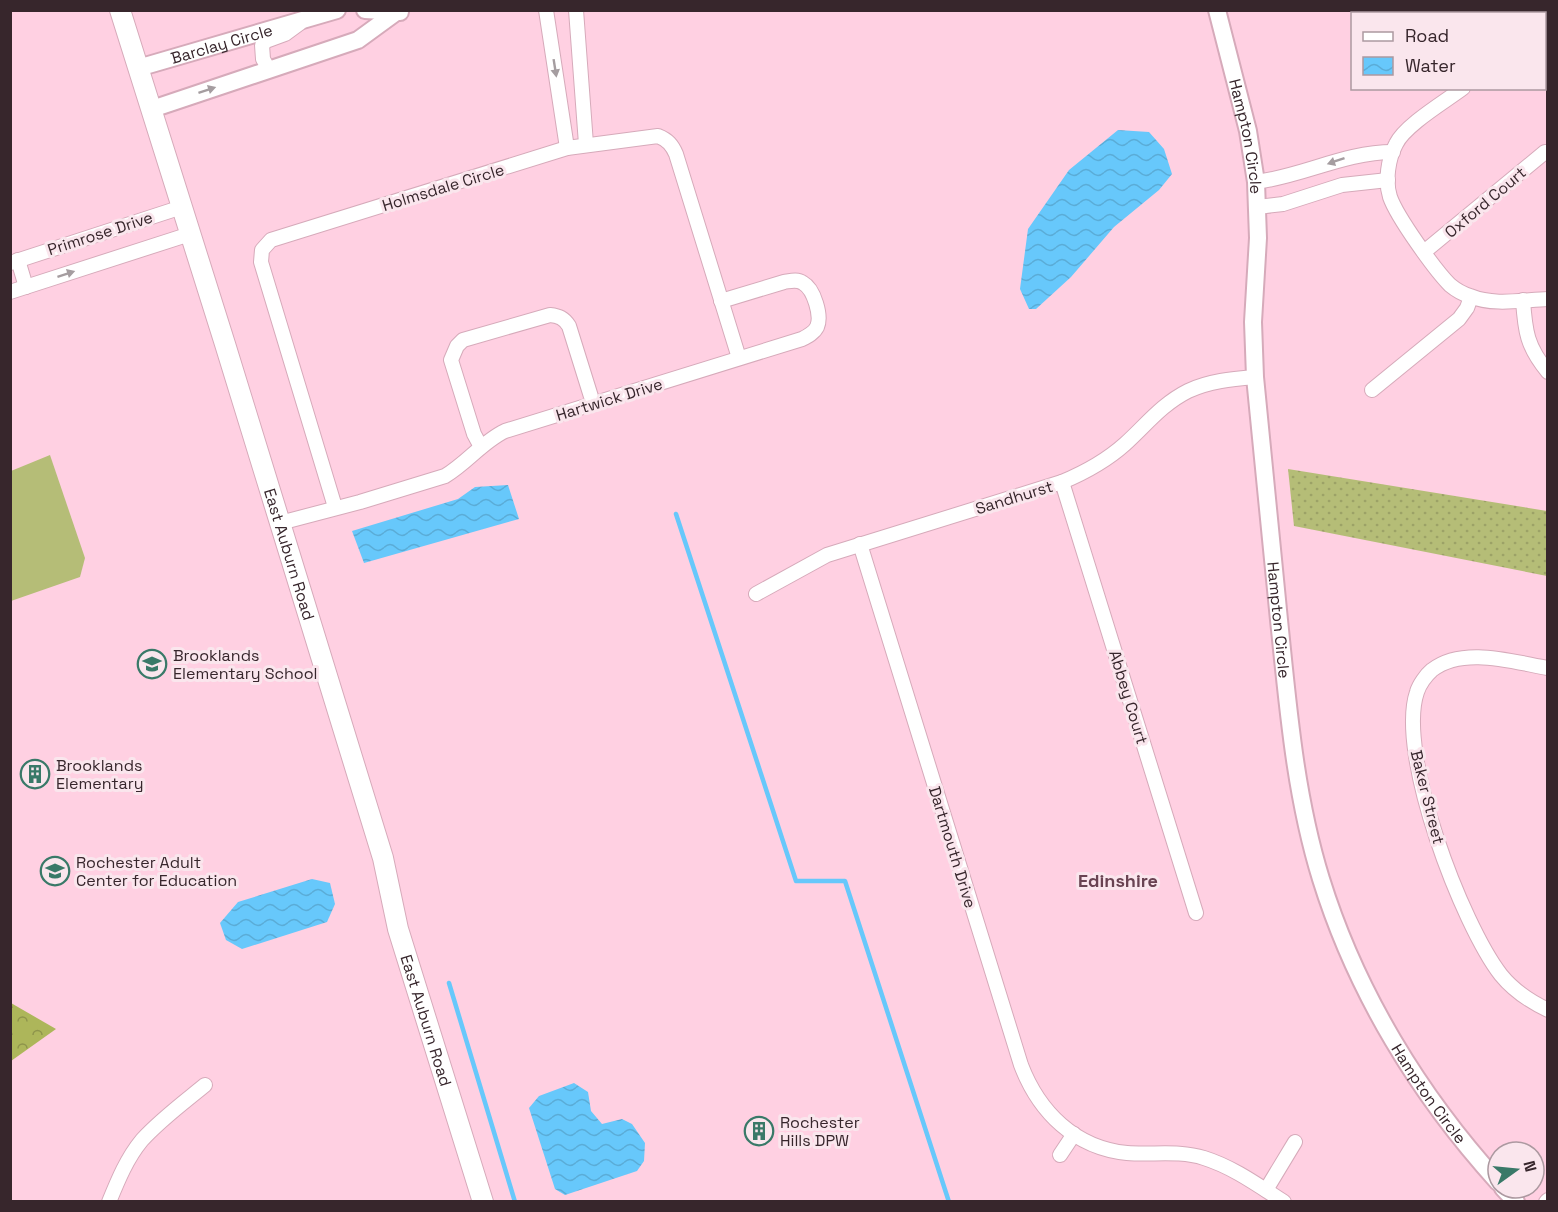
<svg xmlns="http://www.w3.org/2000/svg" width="1558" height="1212" font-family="'Space Grotesk',sans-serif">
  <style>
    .grass { fill: url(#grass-dots) }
    .forest { fill: url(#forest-crowns) }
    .garden { fill: #b5bd77 }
    .water { fill: url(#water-waves) }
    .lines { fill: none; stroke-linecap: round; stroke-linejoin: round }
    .stream { stroke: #67c8fb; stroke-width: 4.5 }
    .minor-casing { stroke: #d6aaba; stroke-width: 16 }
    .tertiary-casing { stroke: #d6aaba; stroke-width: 20 }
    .secondary-casing { stroke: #d6aaba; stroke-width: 22 }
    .minor { stroke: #fff; stroke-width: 14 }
    .tertiary { stroke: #fff; stroke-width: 16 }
    .secondary { stroke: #fff; stroke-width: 20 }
    .oneway { fill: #a59da0 }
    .labels { text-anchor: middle; stroke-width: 6; stroke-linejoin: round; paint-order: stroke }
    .street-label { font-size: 16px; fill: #37262c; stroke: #fae6ed }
    .poi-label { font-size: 16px; fill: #37262c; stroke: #fae6ed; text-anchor: start }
    .neighbourhood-label { font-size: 18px; font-weight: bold; fill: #694352; stroke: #fae6ed }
  </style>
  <defs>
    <pattern id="grass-dots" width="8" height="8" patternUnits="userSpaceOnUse" patternTransform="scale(1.5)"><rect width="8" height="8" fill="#b5bd77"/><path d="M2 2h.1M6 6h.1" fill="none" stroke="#9ca267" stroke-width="1.8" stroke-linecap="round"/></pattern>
    <pattern id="forest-crowns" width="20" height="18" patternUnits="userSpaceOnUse" patternTransform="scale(1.5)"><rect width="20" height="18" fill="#adb65a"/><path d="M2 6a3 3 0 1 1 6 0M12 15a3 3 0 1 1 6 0" fill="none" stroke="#8e944b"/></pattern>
    <pattern id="water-waves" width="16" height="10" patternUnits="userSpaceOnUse" patternTransform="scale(1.5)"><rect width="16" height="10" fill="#67c8fb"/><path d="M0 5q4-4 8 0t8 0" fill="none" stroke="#5aacd7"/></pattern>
  </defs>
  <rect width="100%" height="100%" fill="#ffd0e2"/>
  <path class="grass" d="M1288,469L1547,511V576L1294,526Z"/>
  <path class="forest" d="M11,1003L56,1029L11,1061Z"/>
  <path class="garden" d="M50,455L85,558L80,577L11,601V471Z"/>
  <g class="water">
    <path d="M1118,130L1149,132L1164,149L1172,174L1159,190L1114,227L1071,277L1036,309H1029L1020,289L1028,229L1069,170Z"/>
    <path d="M508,485L519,519L364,563L352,531L458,499L475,487Z"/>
    <path d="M312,879L330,883L335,904L327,922L242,949L226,940L220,923L238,902Z"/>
    <path d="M574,1083L588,1092L591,1111L602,1124L622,1119L632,1124L645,1143L644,1161L637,1171L565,1195L555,1189L529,1108L539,1096Z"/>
  </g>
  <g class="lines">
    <g class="stream">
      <path d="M676,514L796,881H845L949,1202"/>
      <path d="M449,983L515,1202"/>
    </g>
    <g class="minor-casing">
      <g id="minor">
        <path d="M546,10L567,148"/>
        <path d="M576,10L586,144"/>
        <path d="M1544,29L1548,26"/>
        <path d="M269,70L263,59L262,45L266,41L285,34L300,23"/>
        <path d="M1463,88C1446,101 1405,125 1396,144C1388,159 1385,181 1390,197C1397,217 1435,270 1450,285C1456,290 1463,294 1470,296C1494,306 1522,300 1548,299"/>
        <path d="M1256,182C1303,176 1345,152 1393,152"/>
        <path d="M1258,207L1283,204L1342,185L1388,180"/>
        <path d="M1424,252L1545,152"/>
        <path d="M18,260L26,287"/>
        <path d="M10,263L182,207"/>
        <path d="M10,292L190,234"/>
        <path d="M1523,300C1525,331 1527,347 1548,372"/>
        <path d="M1372,390L1459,319L1467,308L1471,297"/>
        <path d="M481,447L474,434L451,360L457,346L463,340L550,315C559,316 564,318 569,326L593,403"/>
        <path d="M1062,482L1196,913"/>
        <path d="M335,507L261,262L262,250L271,240L567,148L658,136C668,140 672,145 676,154L739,358"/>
        <path d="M280,523L360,502L445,476C467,463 482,442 505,431L802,339C808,336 814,333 817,327C822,316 814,289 803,283C797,279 791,281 784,282L721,301"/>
        <path d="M860,544L1021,1065C1039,1112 1075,1148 1127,1153C1153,1155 1179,1150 1204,1158C1233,1167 1259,1186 1284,1202"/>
        <path d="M756,594L827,555L1062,482C1086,472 1106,461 1125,444C1146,425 1162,404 1188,391C1209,381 1232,379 1255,377"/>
        <path d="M1548,668C1513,662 1463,646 1432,670C1426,675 1419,685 1417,692C1396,753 1462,925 1501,975C1514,991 1529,1001 1548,1010"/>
        <path d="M1060,1155L1074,1134"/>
        <path d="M1266,1190L1295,1142"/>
        <path d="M109,1202C118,1180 127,1158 142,1140C160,1120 183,1103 205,1085"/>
        <path d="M1546,1202L1548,1200"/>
      </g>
    </g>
    <g class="tertiary-casing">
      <g id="tertiary">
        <path d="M365,10L400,12"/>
        <path id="s1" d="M1217,10L1248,131L1256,182L1258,238L1253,322L1255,377C1263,458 1271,539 1279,620C1288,707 1295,795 1321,879C1356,992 1419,1095 1498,1182"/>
        <path id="s2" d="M138,68L337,10"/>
        <path d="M152,109L358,40L395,13"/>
        <path d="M1503,1188L1516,1202"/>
      </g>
    </g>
    <g class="secondary-casing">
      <g id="secondary">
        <path id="s3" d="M120,10L225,344L383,858L398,929L483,1202"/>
      </g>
    </g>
    <use href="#minor" class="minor"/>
    <use href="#tertiary" class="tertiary"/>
    <use href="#secondary" class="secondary"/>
  </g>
  <defs><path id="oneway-solid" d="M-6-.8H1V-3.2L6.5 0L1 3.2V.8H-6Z" transform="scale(1.5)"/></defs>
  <g class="oneway">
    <use href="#oneway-solid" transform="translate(555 68) rotate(81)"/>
    <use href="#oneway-solid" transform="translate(207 90) rotate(-18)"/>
    <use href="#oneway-solid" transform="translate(1336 161) rotate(161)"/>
    <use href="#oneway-solid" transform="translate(66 274) rotate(-18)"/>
  </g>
  <defs>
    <g id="school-ring" transform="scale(1.5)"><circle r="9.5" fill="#fae6ed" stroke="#397968" stroke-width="1.5"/><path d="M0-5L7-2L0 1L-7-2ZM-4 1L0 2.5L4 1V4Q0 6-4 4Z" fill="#397968"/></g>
    <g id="building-ring" transform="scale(1.5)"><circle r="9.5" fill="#fae6ed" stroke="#397968" stroke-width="1.5"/><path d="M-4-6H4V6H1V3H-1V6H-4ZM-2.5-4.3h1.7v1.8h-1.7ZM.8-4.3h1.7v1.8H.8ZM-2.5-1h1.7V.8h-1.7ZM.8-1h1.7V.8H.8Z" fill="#397968"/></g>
  </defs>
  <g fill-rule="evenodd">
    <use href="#school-ring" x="152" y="664"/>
    <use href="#building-ring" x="35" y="774"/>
    <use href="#school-ring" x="55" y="871"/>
    <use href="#building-ring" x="759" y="1131"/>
  </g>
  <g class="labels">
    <g class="street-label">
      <text dy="6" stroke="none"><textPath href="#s2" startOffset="87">Barclay Circle</textPath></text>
      <text dy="6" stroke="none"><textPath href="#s1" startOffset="130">Hampton Circle</textPath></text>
      <text transform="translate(443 187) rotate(-17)" y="6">Holmsdale Circle</text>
      <text transform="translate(1485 202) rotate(-40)" y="6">Oxford Court</text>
      <text transform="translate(100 233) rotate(-18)" y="6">Primrose Drive</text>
      <text transform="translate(609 399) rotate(-17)" y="6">Hartwick Drive</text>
      <text transform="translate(1014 497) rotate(-17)" y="6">Sandhurst</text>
      <text dy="6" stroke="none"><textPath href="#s3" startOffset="570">East Auburn Road</textPath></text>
      <text dy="6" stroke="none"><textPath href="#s1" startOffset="616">Hampton Circle</textPath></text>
      <text transform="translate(1129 697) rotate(73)" y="6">Abbey Court</text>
      <text transform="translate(1428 797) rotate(76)" y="6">Baker Street</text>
      <text transform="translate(953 847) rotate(73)" y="6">Dartmouth Drive</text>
      <text dy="6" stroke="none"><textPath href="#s3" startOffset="1056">East Auburn Road</textPath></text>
      <text dy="6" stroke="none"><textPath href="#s1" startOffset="1120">Hampton Circle</textPath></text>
    </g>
    <g class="poi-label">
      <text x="173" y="661">Brooklands<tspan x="173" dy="18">Elementary School</tspan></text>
      <text x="56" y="771">Brooklands<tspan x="56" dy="18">Elementary</tspan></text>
      <text x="76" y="868">Rochester Adult<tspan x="76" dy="18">Center for Education</tspan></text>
      <text x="780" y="1128">Rochester<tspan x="780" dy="18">Hills DPW</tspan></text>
    </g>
    <g class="neighbourhood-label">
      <text x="1118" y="887">Edinshire</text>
    </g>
  </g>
  <rect width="1558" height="1212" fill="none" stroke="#37262c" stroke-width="24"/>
  <rect x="1351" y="12" width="195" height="78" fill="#fae6ed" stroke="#ac99a0" stroke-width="1.5"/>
  <rect x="1363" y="32" width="30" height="9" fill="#ffffff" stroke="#ac99a0" stroke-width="1.5"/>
  <text x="1405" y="42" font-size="18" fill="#37262c">Road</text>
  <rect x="1363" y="57" width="30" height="18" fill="url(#water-waves)" stroke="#ac99a0" stroke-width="1.5"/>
  <text x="1405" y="72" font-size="18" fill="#37262c">Water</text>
  <g transform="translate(1516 1170) rotate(75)"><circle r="28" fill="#fae6ed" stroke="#ac99a0" stroke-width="1.5"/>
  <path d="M0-4.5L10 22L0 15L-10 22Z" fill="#397968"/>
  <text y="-9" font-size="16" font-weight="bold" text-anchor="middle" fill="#37262c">N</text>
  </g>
</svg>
